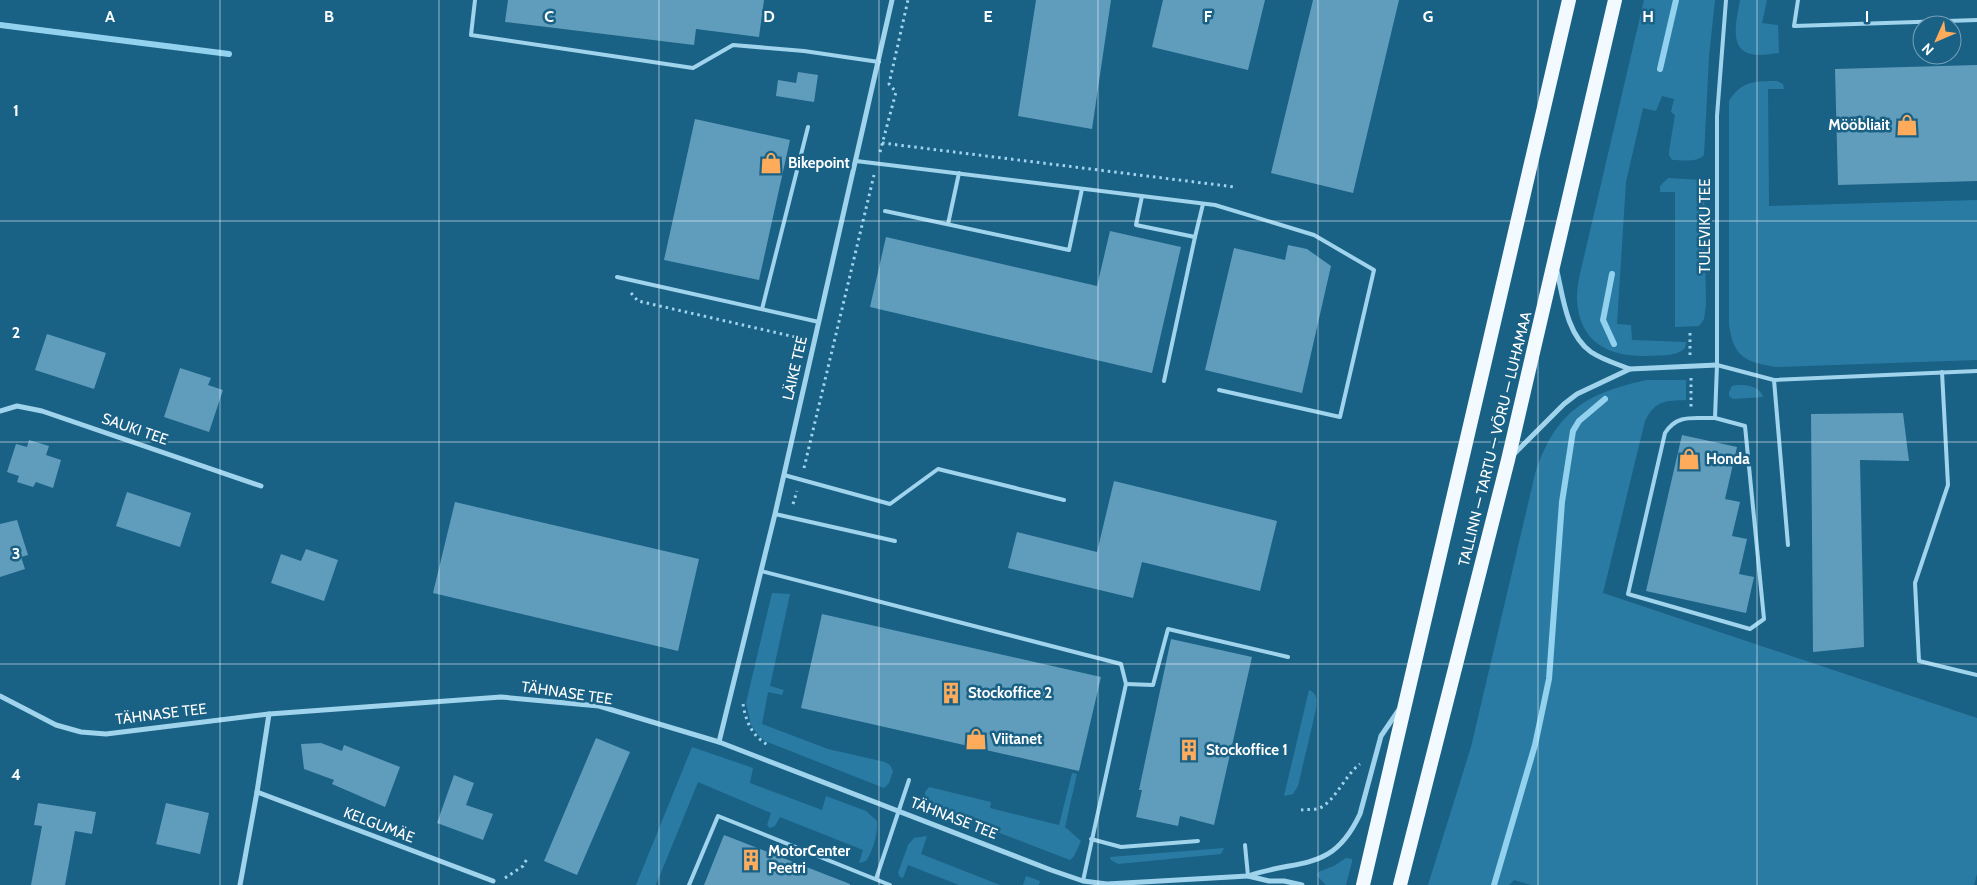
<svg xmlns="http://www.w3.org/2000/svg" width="1977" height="885" font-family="Cabin,sans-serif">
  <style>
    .green { fill: #2a7ba3 }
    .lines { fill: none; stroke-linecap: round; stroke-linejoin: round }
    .stream { stroke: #93d2ee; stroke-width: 6 }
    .building { fill: #609dbc }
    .path { stroke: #a0d3ec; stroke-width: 3; stroke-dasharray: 2.5 4; stroke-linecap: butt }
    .service { stroke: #a0d3ec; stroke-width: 4 }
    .minor { stroke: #a0d3ec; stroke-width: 5 }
    .trunk { stroke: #f2faff; stroke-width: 14 }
    .grid { fill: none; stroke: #fff; stroke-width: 1; stroke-opacity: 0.55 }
    .labels { text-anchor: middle; stroke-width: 5; stroke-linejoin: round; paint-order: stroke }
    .poi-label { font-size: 15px; font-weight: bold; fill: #fff; stroke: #1a6186; text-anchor: start }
    .street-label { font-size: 15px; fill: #fff; stroke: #1a6186 }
    .grid-label { font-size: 16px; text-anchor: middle; font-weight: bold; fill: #fff; stroke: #1a6186; stroke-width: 5; stroke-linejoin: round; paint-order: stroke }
  </style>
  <rect width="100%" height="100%" fill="#1a6186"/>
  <g class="green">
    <path d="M1644,0H1715L1709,56L1704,155C1697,163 1682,160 1672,160L1669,155V151L1675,115L1671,112L1674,99L1662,96L1656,111L1643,108L1626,182L1617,324L1631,325L1632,340L1686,342L1685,348C1676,357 1660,355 1648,356C1609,357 1579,343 1577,299C1577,286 1580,273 1583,261Z"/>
    <path d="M1740,0H1767L1762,23L1778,25L1779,53C1770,54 1759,56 1751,54C1727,49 1738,15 1740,0Z"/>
    <path d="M1777,81L1783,84L1784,89H1768L1769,206L1977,200V360L1776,367C1745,362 1733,357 1729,324V101C1741,81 1755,81 1777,81Z"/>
    <path d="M1668,178L1701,180L1704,184L1706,305L1704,319L1699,326L1675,327V192H1660V186Z"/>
    <path d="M1647,380H1686V400C1664,401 1656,400 1645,421L1603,593L1977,718V874L1974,885H1531L1514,880L1509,885H1428L1471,747L1535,474C1555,412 1586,393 1647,380Z"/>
    <path d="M1737,385C1748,385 1759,386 1763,397L1733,399L1729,396V392L1732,386Z"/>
    <path d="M772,593L790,594L770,686L784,690L782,695L768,692L762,724L828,749L885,762L890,765L893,771L889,783L884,788L765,741L758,735L751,725L746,703Z"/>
    <path d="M1309,690C1318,694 1317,700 1316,709L1298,786L1293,794L1284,796Z"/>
    <path d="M692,747L753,768L750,783L822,810L826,796L866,811L877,821C878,833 873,851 866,861L859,863L863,850L780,817L775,826L770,828L767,825L771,813L698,782L656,885H636Z"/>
    <path d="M1072,773L1077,774L1065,827L1081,841L1074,856L1070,860L935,808L925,803V792L929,787L991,802L990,808L1059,825Z"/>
    <path d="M927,836L921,854L1000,885H959L908,865L903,878L900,877L898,873L908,845L914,838Z"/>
    <path d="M1224,848L1221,854L1118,864L1111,860L1110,857Z"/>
    <path d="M1346,858L1352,859V862L1346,885H1326L1317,876L1318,872L1334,866Z"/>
    <path d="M1026,876L1040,881L1039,885H1023Z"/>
  </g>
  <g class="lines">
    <g class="stream">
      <path d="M0,25L229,54"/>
      <path d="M1660,69L1676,0"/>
      <path d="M1612,274L1603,320L1614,344"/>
      <path d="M1494,885L1535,745L1549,679L1562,502L1573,431L1579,421L1605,399"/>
    </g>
  </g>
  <g class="building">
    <path d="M508,0H764L759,37L696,29L694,45L505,22Z"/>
    <path d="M1036,0H1111L1092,129L1018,116Z"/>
    <path d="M1163,0H1265L1248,70L1152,47Z"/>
    <path d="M1313,0H1399L1353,193L1271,173Z"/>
    <path d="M1977,65V181L1838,185L1835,69Z"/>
    <path d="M798,72L818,75L814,102L776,96L778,80L796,83Z"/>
    <path d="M695,119L790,140L759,280L664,260Z"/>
    <path d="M1110,231L1181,247L1152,373L870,307L886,237L1097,286Z"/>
    <path d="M1288,245L1307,249L1331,266L1302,393L1205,370L1234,248L1285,260Z"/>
    <path d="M47,334L106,353L94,389L35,370Z"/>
    <path d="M180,368L211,378L208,385L223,390L209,432L164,417Z"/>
    <path d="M1903,413L1909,461L1860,460L1864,647L1813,652L1811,414Z"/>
    <path d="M1682,435L1737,447L1725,499L1740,502L1732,536L1747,539L1739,574L1754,577L1746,613L1646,591Z"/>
    <path d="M29,440L49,446L46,455L61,460L53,488L36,482L33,487L17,482L19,476L7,472L16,444L27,447Z"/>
    <path d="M1114,481L1277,521L1260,591L1142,562L1133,598L1008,568L1017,532L1097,552Z"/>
    <path d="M127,492L191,513L180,547L116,526Z"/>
    <path d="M455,502L699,559L678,651L433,593Z"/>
    <path d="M17,520L28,555L21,557L25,569L0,577V524Z"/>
    <path d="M306,549L338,560L324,601L271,583L281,554L301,561Z"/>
    <path d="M822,614L1101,677L1079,771L801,708Z"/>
    <path d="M1171,639L1252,657L1214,825L1180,816L1178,826L1136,817L1142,790H1139Z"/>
    <path d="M596,738L630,752L577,875L544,861Z"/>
    <path d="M321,743L342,751L344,745L400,767L385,807L332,784L334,780L304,769L301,744Z"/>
    <path d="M454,775L474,783L466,805L493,814L483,840L437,823Z"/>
    <path d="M38,803L96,812L92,834L75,831L65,885H31L42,826L34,825Z"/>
    <path d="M166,803L209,813L200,854L156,844Z"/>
    <path d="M724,835L850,884V885H704Z"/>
  </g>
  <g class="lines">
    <g class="path">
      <path d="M882,143L1235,187"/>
      <path d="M880,152L896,92L889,84L908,0"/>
      <path d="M631,293L638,301L804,339"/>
      <path d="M1690,333V355"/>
      <path d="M1691,378V407"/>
      <path d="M804,468L874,175"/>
      <path d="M793,504L797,491"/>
      <path d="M743,704C746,722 752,736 768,745"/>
      <path d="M1301,810C1307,809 1315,810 1320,808C1336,800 1345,775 1360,764"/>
      <path d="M505,878L523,866L528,857"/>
    </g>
    <g class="service">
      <path d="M475,0L471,35L693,68L733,45L804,51L879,62"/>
      <path d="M1798,0L1794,26L1977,20"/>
      <path d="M856,161L1215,205L1314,235L1374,270L1340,417L1219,390"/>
      <path d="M1142,196L1136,225L1195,237L1203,204"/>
      <path d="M885,211L1069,250L1082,189"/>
      <path d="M948,224L959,173"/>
      <path d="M617,277L819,322"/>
      <path d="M762,309L808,127"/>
      <path d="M1717,365L1774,380L1977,371"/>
      <path d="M1942,372L1948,485L1915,583L1919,661L1977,675"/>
      <path d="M1774,380L1788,545"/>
      <path d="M1164,381L1195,237"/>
      <path d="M1715,418L1745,426L1764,619L1750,629L1628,594L1665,433C1678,413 1694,419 1715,418L1717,365V116L1726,0"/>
      <path d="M784,475L890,504L938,469L1064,500"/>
      <path d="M775,514L895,541"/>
      <path d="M761,571L1121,664L1126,684L1083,881"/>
      <path d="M1126,684L1153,685L1168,629L1288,657"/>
      <path d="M1091,839L1121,847L1198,841"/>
      <path d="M1245,845L1248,876"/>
      <path d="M876,879L909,780"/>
      <path d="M689,885L718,816L890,885"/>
    </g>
    <g class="minor">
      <path d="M1557,271C1563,298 1567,335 1591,352C1603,360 1617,364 1630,369"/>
      <path d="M0,411L17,406L42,411L261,486"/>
      <path d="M1514,454L1564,404L1577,394L1630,369L1717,365"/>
      <path d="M0,696L56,725L81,732L106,734L269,714L501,697L599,706L719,742L1051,870L1083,881L1107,884L1248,876C1299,858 1332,874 1360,814L1381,736L1398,711"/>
      <path d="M719,742L775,514L892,0"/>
      <path d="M257,792L493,881"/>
      <path d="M1248,876L1269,881H1284L1302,885"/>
      <path d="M240,885L257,792L269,714"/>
    </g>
    <g class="trunk">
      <path d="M1363,885L1569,0"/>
      <path d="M1400,885L1508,460L1615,0"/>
    </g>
  </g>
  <path class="grid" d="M220,0V885M439,0V885M659,0V885M879,0V885M1098,0V885M1318,0V885M1538,0V885M1757,0V885M0,221H1977M0,442H1977M0,664H1977"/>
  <defs>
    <g id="shop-bare" transform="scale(1.725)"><path d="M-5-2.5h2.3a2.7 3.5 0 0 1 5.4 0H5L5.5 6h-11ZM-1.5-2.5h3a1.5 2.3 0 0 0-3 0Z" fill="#feac5c" stroke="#1a6186" stroke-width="2.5" paint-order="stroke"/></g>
    <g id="building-bare" transform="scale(1.725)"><path d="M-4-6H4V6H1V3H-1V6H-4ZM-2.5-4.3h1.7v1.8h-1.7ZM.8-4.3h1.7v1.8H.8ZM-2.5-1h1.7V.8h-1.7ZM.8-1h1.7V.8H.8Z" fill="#feac5c" stroke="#1a6186" stroke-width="2.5" paint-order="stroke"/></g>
  </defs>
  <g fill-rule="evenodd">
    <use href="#shop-bare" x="1907" y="125"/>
    <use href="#shop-bare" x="771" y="163"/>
    <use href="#shop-bare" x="1689" y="459"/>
    <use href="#building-bare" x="951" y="693"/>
    <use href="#shop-bare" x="976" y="739"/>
    <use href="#building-bare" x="1189" y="750"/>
    <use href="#building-bare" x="751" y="860"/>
  </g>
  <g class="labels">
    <g class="poi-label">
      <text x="1890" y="130" text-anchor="end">Mööbliait</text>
      <text x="788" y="168">Bikepoint</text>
      <text x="1706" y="464">Honda</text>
      <text x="968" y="698">Stockoffice 2</text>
      <text x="992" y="744">Viitanet</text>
      <text x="1206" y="755">Stockoffice 1</text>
      <text x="768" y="856">MotorCenter<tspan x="768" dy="17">Peetri</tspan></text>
    </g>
    <g class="street-label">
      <text transform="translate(1705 226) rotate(-90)" y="5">TULEVIKU TEE</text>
      <text transform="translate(795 368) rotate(-77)" y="5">LÄIKE TEE</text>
      <text transform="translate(135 429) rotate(19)" y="5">SAUKI TEE</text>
      <text transform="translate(1495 439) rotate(-76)" y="5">TALLINN — TARTU — VÕRU — LUHAMAA</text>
      <text transform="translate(567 693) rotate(8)" y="5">TÄHNASE TEE</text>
      <text transform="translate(161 714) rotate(-7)" y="5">TÄHNASE TEE</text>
      <text transform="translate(954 818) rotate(21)" y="5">TÄHNASE TEE</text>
      <text transform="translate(379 825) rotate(21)" y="5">KELGUMÄE</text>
    </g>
  </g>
  <g class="grid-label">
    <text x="110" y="22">A</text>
    <text x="329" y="22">B</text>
    <text x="549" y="22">C</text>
    <text x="769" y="22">D</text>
    <text x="988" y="22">E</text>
    <text x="1208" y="22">F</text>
    <text x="1428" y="22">G</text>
    <text x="1648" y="22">H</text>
    <text x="1867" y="22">I</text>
    <text x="16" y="116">1</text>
    <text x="16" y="338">2</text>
    <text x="16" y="559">3</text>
    <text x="16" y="780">4</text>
  </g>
  <g transform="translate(1937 40) rotate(225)"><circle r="24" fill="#1a6186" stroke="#76a0b6"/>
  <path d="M0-4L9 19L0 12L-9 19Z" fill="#feac5c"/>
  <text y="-8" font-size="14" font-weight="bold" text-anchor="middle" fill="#ffffff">N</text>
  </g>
</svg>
